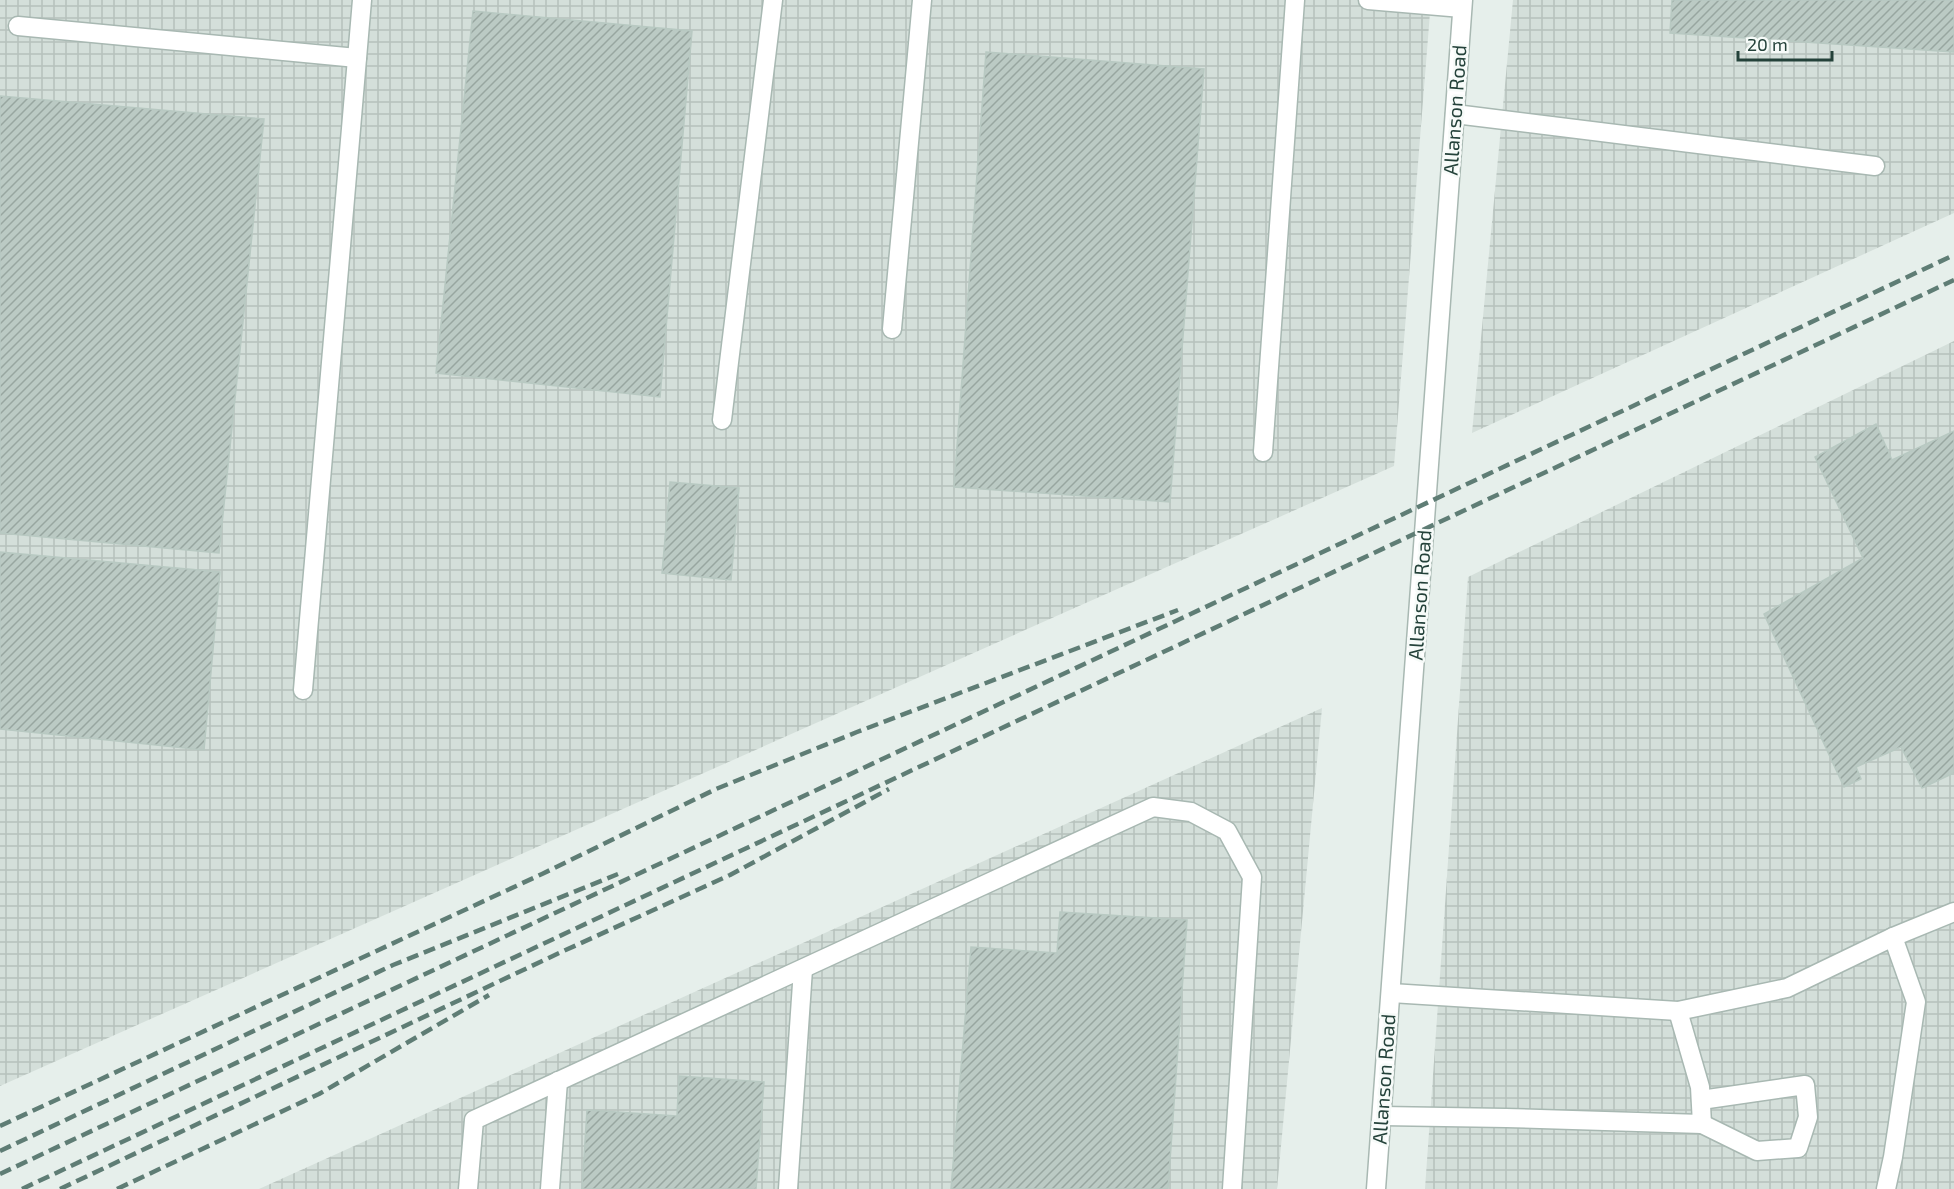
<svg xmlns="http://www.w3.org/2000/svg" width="1954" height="1189" font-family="'Exo 2',sans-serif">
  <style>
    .industrial { fill: url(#industrial-grid) }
    .building { fill: url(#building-hatch); stroke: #b8c9c2; stroke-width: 1.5 }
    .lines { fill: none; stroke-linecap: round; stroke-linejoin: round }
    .minor-casing { stroke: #a8b8b2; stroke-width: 21 }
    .minor { stroke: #fff; stroke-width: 18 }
    .rail { stroke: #5f7d75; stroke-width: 4.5; stroke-dasharray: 12 6; stroke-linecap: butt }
    .labels { text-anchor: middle; stroke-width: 5; stroke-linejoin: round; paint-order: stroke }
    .street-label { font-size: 20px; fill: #24423a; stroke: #f7fbf9 }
  </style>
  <defs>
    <pattern id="industrial-grid" width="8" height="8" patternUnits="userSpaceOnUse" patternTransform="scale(1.5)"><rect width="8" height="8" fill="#d4dfda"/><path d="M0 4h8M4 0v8" fill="none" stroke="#b6c1bc"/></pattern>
    <pattern id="building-hatch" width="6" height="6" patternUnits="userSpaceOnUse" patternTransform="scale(1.5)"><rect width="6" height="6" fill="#bbcac4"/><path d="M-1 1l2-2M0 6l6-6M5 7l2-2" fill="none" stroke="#98a6a0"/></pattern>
  </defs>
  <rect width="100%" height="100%" fill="#e6efeb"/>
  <g class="industrial">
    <path d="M0,0H1431L1394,466L0,1086Z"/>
    <path d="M1513,0H1954V213L1472,433Z"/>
    <path d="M1954,341V1189H1425L1468,577Z"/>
    <path d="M1322,708L1277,1189H259Z"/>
  </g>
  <g class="building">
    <path d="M1672,0H1954V52L1670,33Z"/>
    <path d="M473,11L692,31L660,397L436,373Z"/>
    <path d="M986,52L1204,69L1170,502L954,487Z"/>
    <path d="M0,96L264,119L219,553L0,533Z"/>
    <path d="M1876,424L1892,460L1954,431V773L1922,788L1901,747L1856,767L1861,779L1844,787L1764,614L1863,558L1815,457Z"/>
    <path d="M670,482L739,488L731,580L662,573Z"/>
    <path d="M0,552L220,572L204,750L0,729Z"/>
    <path d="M1060,912L1187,920L1168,1189H951L971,947L1057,953Z"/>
    <path d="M679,1076L764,1082L756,1189H582L587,1110L677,1116Z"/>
  </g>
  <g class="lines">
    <g class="minor-casing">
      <g id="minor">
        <path d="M1368,0L1462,8"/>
        <path d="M18,26L357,58"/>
        <path d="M1455,114L1875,166"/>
        <path d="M892,329L922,0"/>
        <path d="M722,420L773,0"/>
        <path d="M1263,452L1295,0"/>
        <path d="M303,690L362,0"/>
        <path d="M1391,993L1678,1011L1787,988L1893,937L1954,912"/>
        <path d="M1701,1100L1805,1085L1808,1117L1798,1148L1757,1151L1702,1124"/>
        <path d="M1382,1116L1506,1118L1702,1124L1700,1087L1678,1011"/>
        <path d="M468,1189L474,1120L1153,807L1191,812L1227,831L1252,877L1232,1189"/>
        <path d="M550,1189L558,1081"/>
        <path d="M788,1189L803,969"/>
        <path d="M1376,1189L1463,0"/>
        <path d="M1886,1189L1893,1157L1916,1002L1893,937"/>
      </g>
    </g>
    <use href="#minor" class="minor"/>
    <g class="rail">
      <path d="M0,1126L542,874L716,789L857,732L1178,610"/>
      <path d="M0,1151L393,965L618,874"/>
      <path d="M0,1174L1954,255"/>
      <path d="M22,1189L1954,280"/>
      <path d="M60,1189L557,954L730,875L889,789"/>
      <path d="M117,1189L319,1094L489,995"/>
    </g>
  </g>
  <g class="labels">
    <g class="street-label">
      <text transform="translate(1455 110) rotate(-86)" y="7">Allanson Road</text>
      <text transform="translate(1420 595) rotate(-86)" y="7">Allanson Road</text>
      <text transform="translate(1384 1079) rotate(-86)" y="7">Allanson Road</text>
    </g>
  </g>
  <path d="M1738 51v9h94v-9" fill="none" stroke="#24423a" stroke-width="3"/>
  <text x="1747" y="51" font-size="18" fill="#24423a" stroke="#f7fbf9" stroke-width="4.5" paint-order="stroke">20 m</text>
</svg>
